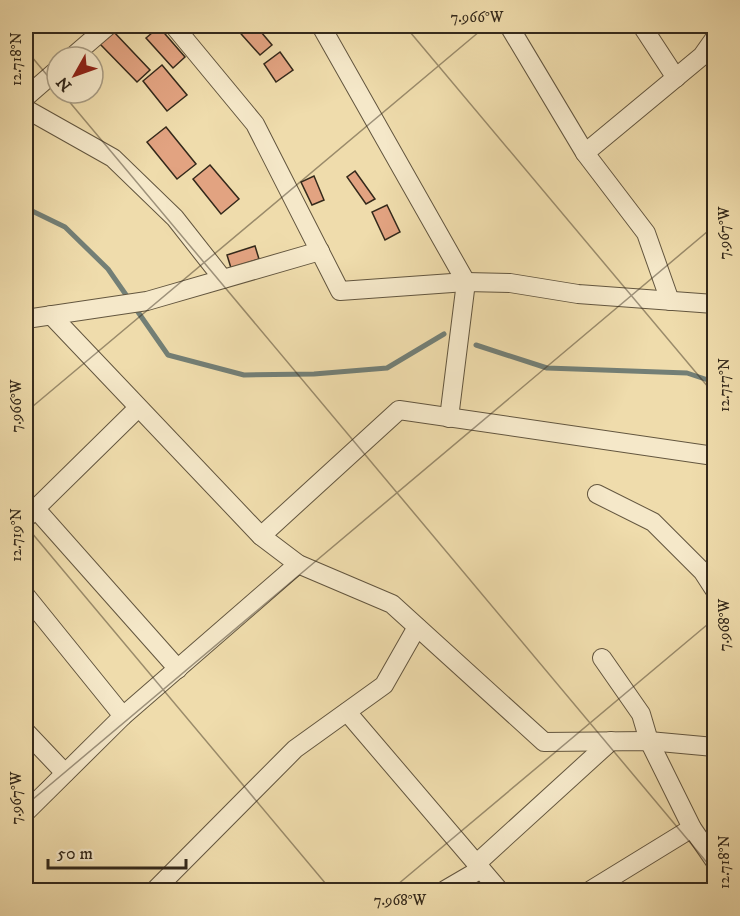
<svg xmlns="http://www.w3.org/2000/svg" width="740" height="916" font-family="'IM FELL DW Pica',serif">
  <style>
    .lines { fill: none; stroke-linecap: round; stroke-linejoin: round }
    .stream { stroke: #737f76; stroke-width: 5 }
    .building { fill: #e2a381; stroke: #34291b; stroke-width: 1.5 }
    .street-casing { stroke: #63563f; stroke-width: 20 }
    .street { stroke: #f5e8c9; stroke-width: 18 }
    .ticks { fill: none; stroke: #34291b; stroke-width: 1.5; stroke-opacity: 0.45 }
    .neatline { fill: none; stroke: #34291b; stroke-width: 2 }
    .ticks-label { font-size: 15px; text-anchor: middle; fill: #34291b }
  </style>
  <rect width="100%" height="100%" fill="#efdcac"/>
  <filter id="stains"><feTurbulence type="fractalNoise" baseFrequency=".00333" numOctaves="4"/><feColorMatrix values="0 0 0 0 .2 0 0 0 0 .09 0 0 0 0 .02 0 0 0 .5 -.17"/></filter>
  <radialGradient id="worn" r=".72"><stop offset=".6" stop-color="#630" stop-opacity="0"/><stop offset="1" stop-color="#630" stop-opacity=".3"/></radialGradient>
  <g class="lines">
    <g class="stream">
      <path d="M26,208L65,227L108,269L168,355L244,375L314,374L387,368L444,334"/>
      <path d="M476,345L547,368L687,373L714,382"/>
    </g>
  </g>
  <g class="building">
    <path d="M234,26H256L272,45L260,55Z"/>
    <path d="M159,27L185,57L173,68L146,38Z"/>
    <path d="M113,31L150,70L137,82L100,44Z"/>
    <path d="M280,52L293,70L276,82L264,64Z"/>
    <path d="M162,65L187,95L167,111L143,81Z"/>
    <path d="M166,127L196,164L177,179L147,142Z"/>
    <path d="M210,165L239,199L221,214L193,179Z"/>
    <path d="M355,171L375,199L366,204L347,177Z"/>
    <path d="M314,176L324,200L312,205L301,182Z"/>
    <path d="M387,205L400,232L385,240L372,212Z"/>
    <path d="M255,246L259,259L231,268L227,255Z"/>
  </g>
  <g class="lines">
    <g class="street-casing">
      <g id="street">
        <path d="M174,26L255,124L340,291L466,282L510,283L578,294L714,304"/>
        <path d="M321,26L466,282L449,418"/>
        <path d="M509,26L585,153L646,233L670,301"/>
        <path d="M642,26L676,78"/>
        <path d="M72,57L108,26"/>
        <path d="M26,97L57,70"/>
        <path d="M26,109L113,158L175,218L223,279"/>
        <path d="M585,153L702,56L714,39"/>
        <path d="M51,315L261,536L298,564L392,604L544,742L649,741L714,747"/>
        <path d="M26,319L147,301L320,251"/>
        <path d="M597,494L653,522L703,572L714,589"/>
        <path d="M35,508L178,669"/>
        <path d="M26,518L138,408"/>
        <path d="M261,536L399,410L714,456"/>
        <path d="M26,596L123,716"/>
        <path d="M602,658L641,714L649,741L692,828L714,860"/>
        <path d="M347,712L499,890"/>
        <path d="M26,732L65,773"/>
        <path d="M26,812L123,716L298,564"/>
        <path d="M476,864L611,741"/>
        <path d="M155,890L295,749L384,685L417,627"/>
        <path d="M445,890L481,869"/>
        <path d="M591,890L692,828"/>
      </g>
    </g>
    <use href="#street" class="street"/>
  </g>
  <path class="ticks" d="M405,26L714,394M26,50L57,87M62,93L714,871M26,412L486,26M26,526L331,890M26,805L714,226M391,890L714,619"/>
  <rect width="740" height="916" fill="none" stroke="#efdcac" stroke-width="66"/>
  <g transform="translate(75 75) rotate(230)"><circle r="28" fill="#f5e8c9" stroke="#a89c83" stroke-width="1.5"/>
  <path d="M0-4.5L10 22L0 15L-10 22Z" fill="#8f2418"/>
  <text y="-9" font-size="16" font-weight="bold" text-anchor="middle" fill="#34291b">N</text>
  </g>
  <path d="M48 859v9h138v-9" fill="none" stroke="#34291b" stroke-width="3"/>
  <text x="57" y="859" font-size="18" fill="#34291b" stroke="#f5e8c9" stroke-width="4.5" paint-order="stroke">50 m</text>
  <rect x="33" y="33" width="674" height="850" class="neatline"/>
  <g class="ticks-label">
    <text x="477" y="22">7.966°W</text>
    <text transform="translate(16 59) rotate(-90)" y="5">12.718°N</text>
    <text transform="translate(724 233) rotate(-90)" y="5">7.967°W</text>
    <text transform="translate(724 385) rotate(-90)" y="5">12.717°N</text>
    <text transform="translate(16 406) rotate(-90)" y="5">7.966°W</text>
    <text transform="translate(16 535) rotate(-90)" y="5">12.719°N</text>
    <text transform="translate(724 625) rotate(-90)" y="5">7.968°W</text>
    <text transform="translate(16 798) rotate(-90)" y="5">7.967°W</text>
    <text transform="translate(724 862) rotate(-90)" y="5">12.718°N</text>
    <text x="400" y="905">7.968°W</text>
  </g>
  <rect width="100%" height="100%" filter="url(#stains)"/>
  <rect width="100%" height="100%" fill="url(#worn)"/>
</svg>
